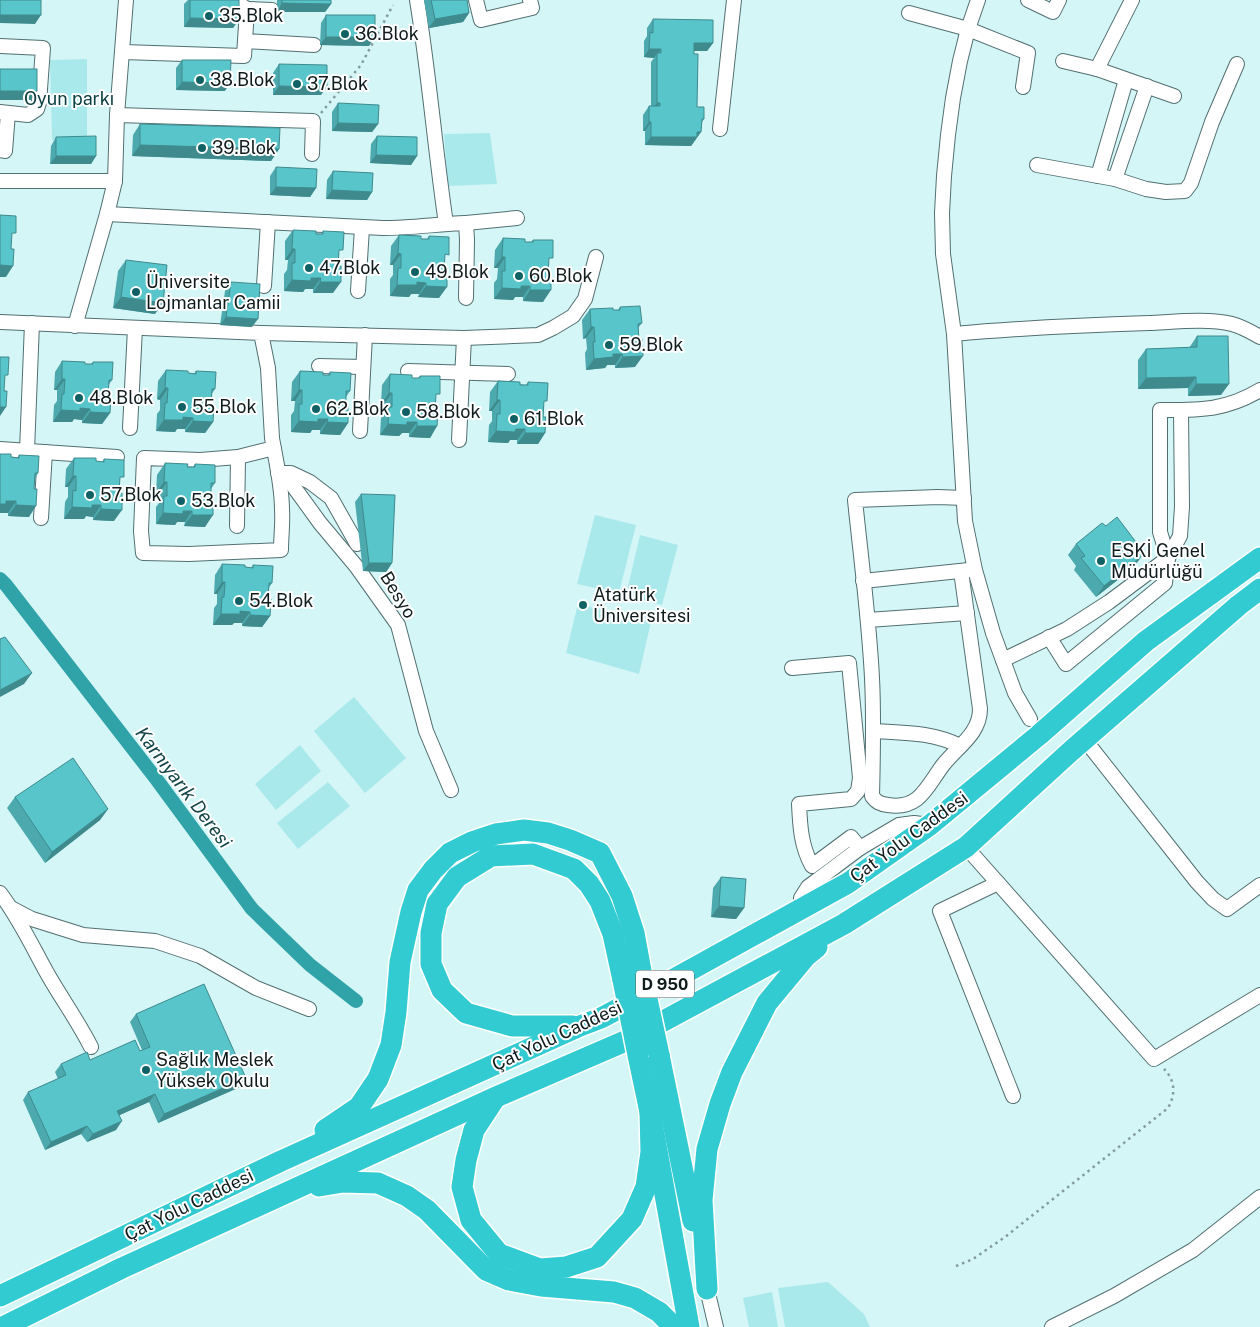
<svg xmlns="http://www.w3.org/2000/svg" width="1260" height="1327" font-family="'Public Sans',sans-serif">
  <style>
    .green { fill: #aae9eb }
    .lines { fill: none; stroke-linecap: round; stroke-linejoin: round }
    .canal { stroke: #30a3a8; stroke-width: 14 }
    .minor-casing { stroke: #526f70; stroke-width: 16 }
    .highway-casing { stroke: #fff; stroke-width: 24 }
    .path { stroke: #839b9c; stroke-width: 2.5; stroke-dasharray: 2.5 4; stroke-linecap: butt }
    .minor { stroke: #fff; stroke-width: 14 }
    .highway { stroke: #32cbd2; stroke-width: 21 }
    .highway-bridge-casing { stroke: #fff; stroke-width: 24; stroke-linecap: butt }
    .highway-bridge { stroke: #32cbd2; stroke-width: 21 }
    .wall { fill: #4ca9ae }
    .shaded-wall { fill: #3e8a8d }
    .building { fill: #58c5ca; stroke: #3e8a8d }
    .poi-dot { fill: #106165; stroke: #fff; stroke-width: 2 }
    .labels { text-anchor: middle; stroke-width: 4; stroke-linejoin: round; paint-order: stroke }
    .shield { fill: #fff; stroke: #575f60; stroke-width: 1 }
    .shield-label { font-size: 16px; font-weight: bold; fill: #0f1b1c }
    .poi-label { font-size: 18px; fill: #0f1b1c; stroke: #fff; text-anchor: start }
    .park-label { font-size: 18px; fill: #0d4042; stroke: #fff }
    .street-label { font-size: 18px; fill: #0f1b1c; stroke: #fff }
    .water-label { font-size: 19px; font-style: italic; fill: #154648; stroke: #fff }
  </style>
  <rect width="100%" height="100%" fill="#d5f6f7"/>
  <g class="green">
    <path d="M87,59V138L52,140L50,60Z"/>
    <path d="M490,133L497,184L448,186L444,134Z"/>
    <path d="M595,515L636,525L619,593L577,584Z"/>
    <path d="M640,535L678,545L662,605L626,595Z"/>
    <path d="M578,604L651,622L639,674L566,653Z"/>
    <path d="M354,697L406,758L365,793L314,731Z"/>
    <path d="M300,745L321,771L276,810L255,784Z"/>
    <path d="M328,782L350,806L298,849L277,823Z"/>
    <path d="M828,1282L864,1314L870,1327H785L778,1288Z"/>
    <path d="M772,1292L778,1327H749L743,1298Z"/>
  </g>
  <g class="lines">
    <path class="canal" d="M0,579L6,585L157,780L252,909L310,965L356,1001"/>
    <g class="minor-casing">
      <g id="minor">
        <path d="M417,0C429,74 435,149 446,224"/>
        <path d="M476,0L481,20L532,8L530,0"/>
        <path d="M978,0L968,29L960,61L953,98L948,135L944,176L942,213L943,254L954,334L965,521L975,570L993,633L1015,693L1030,719"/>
        <path d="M1028,0L1053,12L1059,0"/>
        <path d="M1132,0L1097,69L1174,96"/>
        <path d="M247,9L272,10"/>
        <path d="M909,13L968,29L1028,53L1023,87"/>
        <path d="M245,41L314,45"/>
        <path d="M0,46L43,48L39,103L37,109L28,115L0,112"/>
        <path d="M123,52L244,56L247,9L235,1V0"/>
        <path d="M1063,61L1097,69"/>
        <path d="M117,115L313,121L312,154"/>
        <path d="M720,129L734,0"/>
        <path d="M0,150L5,151L8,113"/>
        <path d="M1037,165L1115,179L1146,189L1166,192L1185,191L1191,183L1212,122L1237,64"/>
        <path d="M1098,176L1126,80"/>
        <path d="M1115,179L1147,86"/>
        <path d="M0,181H115"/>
        <path d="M107,214L383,228C411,228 438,224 466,223L467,240L466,298"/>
        <path d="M466,223L517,218"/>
        <path d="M264,286L268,222"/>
        <path d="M358,291L362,228"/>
        <path d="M0,322L261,333L268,368L272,438C276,461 282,486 282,510C283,523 281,536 281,550L189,554L143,553L141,531L144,458L200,460L238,457L274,448"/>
        <path d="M75,326L107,214L115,181L117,115L126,0"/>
        <path d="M261,333L464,338L538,335L553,328L573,316L585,299L596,257"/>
        <path d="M954,334C1019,328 1084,325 1149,323C1173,322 1209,318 1232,324C1243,327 1251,332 1260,337"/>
        <path d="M319,366L363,367"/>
        <path d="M408,371L508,374"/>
        <path d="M130,428L135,328"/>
        <path d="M360,431L365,335"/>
        <path d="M459,440L464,338"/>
        <path d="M0,449L117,457"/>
        <path d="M27,451L32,323"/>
        <path d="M278,473L291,483L320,523L356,566L398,625L426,731L451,790"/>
        <path d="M281,473H291L310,482L331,498L357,544"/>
        <path d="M41,518L45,452"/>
        <path d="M237,526L238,457"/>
        <path d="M1168,558L1160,532V410C1199,410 1225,411 1260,390"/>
        <path d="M961,571L980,709C980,734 957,747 943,765C927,786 920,810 888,805C880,804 876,802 872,796C873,757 874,717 872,678C869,618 861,559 855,500L938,497L964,498"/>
        <path d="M863,581L969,570"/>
        <path d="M868,620L967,613"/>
        <path d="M1049,637L1066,664L1165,583L1168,558L1180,536L1182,507L1181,410"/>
        <path d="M1003,660L1067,629L1109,602L1168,558"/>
        <path d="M792,668L849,663L860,778L858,791L851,799L799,804C800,826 801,846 812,866L851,837L860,848"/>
        <path d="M873,731C904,733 932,732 960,746"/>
        <path d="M1085,740L1197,882L1213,899L1227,909L1260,885"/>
        <path d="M966,847L1154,1059L1260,995"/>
        <path d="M998,883L940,911L1013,1096"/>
        <path d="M0,893C19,918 32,946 47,973C61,998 78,1021 91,1047"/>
        <path d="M11,908L32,919L83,935L155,941L200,956L256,988L309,1009"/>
        <path d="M801,909V898L808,887L860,848L899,825L914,823L930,825"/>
        <path d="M707,1289L716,1327"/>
        <path d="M1052,1327L1114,1296L1193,1250L1260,1197"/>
      </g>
    </g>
    <g class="highway-casing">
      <g id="highway">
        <path d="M573,1026H512L466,1013L442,990L431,964V933L437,904L457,877L491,856L533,854L574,869L589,884L600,901L613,934L623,980"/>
        <path d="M638,1055L650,1112L689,1327"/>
        <path d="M659,1055L693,1221"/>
        <path d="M495,1098L474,1130L466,1160L462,1187L471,1220L499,1254L540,1269L566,1267L597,1257L632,1219L646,1187L651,1152L650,1112"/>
        <path d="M325,1130L359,1107L378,1079L391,1045L396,1012L400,962L411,912L418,890L433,870L450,853L472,842L496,834L524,830L548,833L570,840L600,853L622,896L634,933L641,971"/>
        <path d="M319,1186L343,1182L378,1183L407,1196L427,1210L486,1270L509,1280L541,1286L614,1292L635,1298L659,1312L674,1327"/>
        <path d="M707,1289L702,1200L707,1149L720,1104L732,1072L767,1003L806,956L817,947"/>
        <path d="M0,1296L281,1161L580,1026L601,1018L674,979L848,883L930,825L1039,735L1146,641L1260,558"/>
        <path d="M3,1327L122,1268L496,1097L630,1039L844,924L966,847L1071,751L1239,605L1260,589"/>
      </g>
    </g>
    <g class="path">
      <path d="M321,113L361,65L393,5"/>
      <path d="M956,1266L973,1259L1005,1237L1168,1108C1176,1094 1175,1080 1164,1069"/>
    </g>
    <use href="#minor" class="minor"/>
    <use href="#highway" class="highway"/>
    <g class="highway-bridge-casing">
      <g id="highway-bridge">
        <path d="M641,971L659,1055"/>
        <path d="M623,980L638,1055"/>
      </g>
    </g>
    <use href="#highway-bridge" class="highway-bridge"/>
  </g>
  <g class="wall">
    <path d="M188,0H239V19L233,28L184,27V4Z"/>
    <path d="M277,0H331V4L325,12H277Z"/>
    <path d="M424,0H467L469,13L463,22L429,28Z"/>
    <path d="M326,15L369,46L320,45L321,23Z"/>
    <path d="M653,19L713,43L707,51H694L697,107L704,119L702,122L701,132L691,146L645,145V131H643V115L649,106H651V62L654,58L644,57V41L647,36V28Z"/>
    <path d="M182,60L225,91L176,90V68Z"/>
    <path d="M279,64L321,95H273V73Z"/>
    <path d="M338,103L378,124L372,132L332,131V112Z"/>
    <path d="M140,124L279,149L271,161L132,156L133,135Z"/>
    <path d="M377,136L417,156L411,165L370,163L371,144Z"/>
    <path d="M56,137L96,156L91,164H50L51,146Z"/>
    <path d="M276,167L316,188L310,197L270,195V176Z"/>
    <path d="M333,171L372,192L367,200L326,199L327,180Z"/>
    <path d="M293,230L321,234L323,231L339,255L333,293H313V289H305L303,292L284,291V274L287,270L288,260H285V241Z"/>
    <path d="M399,235L421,239H427L429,236L445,260L439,298L418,297L419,294H411L409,297L390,296V279L393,275V265H390L391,246Z"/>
    <path d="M503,238L525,242H531L533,240L549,264L543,302L523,301V297H515L513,300L494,299V283L497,279L498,268H494L495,250Z"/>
    <path d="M126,260L155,314L113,308L118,271Z"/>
    <path d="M231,282L252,327L220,325L225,291Z"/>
    <path d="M620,307L642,323L638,328L635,367L615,368V365H607L605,368L586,370L585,353L587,349L586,338L583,339L582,320L590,309L613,310H618Z"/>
    <path d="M1197,336L1221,395L1188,396V388L1138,389V360L1146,349L1189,348Z"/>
    <path d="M62,361L85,364H91L93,362L112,380L108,386V396L110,413L102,424L82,423V420L74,419L72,422H53L54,405L57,401V390H54L55,372Z"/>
    <path d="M166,370L194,374L196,371L215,389L211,395V405L213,422L205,433L185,432V429H177L175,432L156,431L157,414L160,410V400L157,399L158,381Z"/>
    <path d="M300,371L323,375H328L330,372L350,391L346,397V407L348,423L340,435L320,434V430H312L310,433L291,432V415L294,411L295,401H291L292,382Z"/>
    <path d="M390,374L412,378H418L420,376L436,400L435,410L437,426L430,438L409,437V433H402L399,436L380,435L381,418L384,414V404H381L382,385Z"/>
    <path d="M498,381L526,385L528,382L544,406L543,417L545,433L538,444H517V440H510L508,443L488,442L489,425L492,421V411H489L490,392Z"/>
    <path d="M19,455L38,473L35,479L29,517L8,516V513L0,512L17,458Z"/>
    <path d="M74,458L102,462L104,459L120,483L114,521L93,520V517L86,516L84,519H64L65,502L68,497V487H65L66,469Z"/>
    <path d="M165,463L187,467H193L195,464L215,483L211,489L205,527L184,526L185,522H177L175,525L156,524V507L159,503V493H156L157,475Z"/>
    <path d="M361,494L392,563L386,572L363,571L355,502Z"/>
    <path d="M1106,526L1136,542L1133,546L1134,567L1096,597L1074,570L1076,566L1068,555L1076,544Z"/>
    <path d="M222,564L245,567L251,568L253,565L272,583L268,589V599L270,616L262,627L242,626V623H234L232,625H213L214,608L217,604V594H214L215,575Z"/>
    <path d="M15,797L108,809L100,820L45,863L7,808Z"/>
    <path d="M721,877L744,908L736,919L711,917L713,888Z"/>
    <path d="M136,1014L240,1087L158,1123L149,1102L119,1115L116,1130L87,1142L81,1134L45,1150L23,1100L28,1092L58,1079L55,1072L61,1064L90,1060L142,1050L130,1022Z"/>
  </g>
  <g class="shaded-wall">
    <path d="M282,3L331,4L325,12H277Z"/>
    <path d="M469,13L463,22L429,28L435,19Z"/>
    <path d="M0,15H41L35,24L0,23Z"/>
    <path d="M190,18L239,19L233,28L184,27Z"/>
    <path d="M326,37H375L369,46L320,45Z"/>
    <path d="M694,43H713L707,51H688Z"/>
    <path d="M649,49H661L657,55V53L654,58L644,57Z"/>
    <path d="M182,82L230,83L225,91L176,90Z"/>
    <path d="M279,86L327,87L321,95H273Z"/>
    <path d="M0,91H37L31,100H0Z"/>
    <path d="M657,103H660L654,111H651Z"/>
    <path d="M649,122H651L645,131H643Z"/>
    <path d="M338,123L378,124L372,132L332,131Z"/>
    <path d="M697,132H701L691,146L645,145L651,137Z"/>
    <path d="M140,145L279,149L271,161L132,156Z"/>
    <path d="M376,155L417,156L411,165L370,163Z"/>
    <path d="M56,156H96L91,164H50Z"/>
    <path d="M276,187L316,188L310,197L270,195Z"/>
    <path d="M332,190L372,192L367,200L326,199Z"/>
    <path d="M292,249H295L288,260H285Z"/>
    <path d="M398,253L401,254L393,265H390Z"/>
    <path d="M502,257H505L498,268H494Z"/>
    <path d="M0,265L13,266L6,277H0Z"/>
    <path d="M311,278H321L313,289H305L303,292L284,291L292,280Z"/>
    <path d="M320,282H341L333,293H313Z"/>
    <path d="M417,282L426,283L419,294H411L409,297L390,296L397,285Z"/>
    <path d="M426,286L447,287L439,298L418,297Z"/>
    <path d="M521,286H530L523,297H515L513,300L494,299L502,288Z"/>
    <path d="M530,290H551L543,302L523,301Z"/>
    <path d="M121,297L163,303L155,314L113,308Z"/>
    <path d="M226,317L258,319L252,327L220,325Z"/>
    <path d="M591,327H594L586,338L583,339Z"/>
    <path d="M613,354H622L615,365H607L605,368L586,370L594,359Z"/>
    <path d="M643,356L635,367L615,368L623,357Z"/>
    <path d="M1196,377L1188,388L1138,389L1146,378Z"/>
    <path d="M62,379H65L57,390H54Z"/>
    <path d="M1196,384H1229L1221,395L1188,396Z"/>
    <path d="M165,388H168L160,400L157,399Z"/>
    <path d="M299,390H302L295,401H291Z"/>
    <path d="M389,393H392L384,404H381Z"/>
    <path d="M497,400H500L492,411H489Z"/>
    <path d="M0,407H6L0,416Z"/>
    <path d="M80,408L90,409L82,420L74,419L72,422H53L61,410Z"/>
    <path d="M90,412L110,413L102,424L82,423Z"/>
    <path d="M183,417L193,418L185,429H177L175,432L156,431L164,420Z"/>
    <path d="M318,419H328L320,430H312L310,433L291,432L299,421Z"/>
    <path d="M193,421L213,422L205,433L185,432Z"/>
    <path d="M327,422L348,423L340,435L320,434Z"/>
    <path d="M407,422H417L409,433H402L399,436L380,435L388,424Z"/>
    <path d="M417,426H437L430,438L409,437Z"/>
    <path d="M516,429H525L517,440H510L508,443L488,442L496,431Z"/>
    <path d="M525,433H545L538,444H517Z"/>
    <path d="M73,476H76L68,487H65Z"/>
    <path d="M164,482H167L159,493H156Z"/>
    <path d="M6,501H16L8,513H0V504Z"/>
    <path d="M16,505L36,506L29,517L8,516Z"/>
    <path d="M92,505H101L93,517L86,516L84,519H64L72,507Z"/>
    <path d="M101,509L122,510L114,521L93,520Z"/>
    <path d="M183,511H192L185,522H177L175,525L156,524L163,513Z"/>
    <path d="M192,515H213L205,527L184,526Z"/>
    <path d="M1142,556L1134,567L1096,597L1104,586Z"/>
    <path d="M369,563H392L386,572L363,571Z"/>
    <path d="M222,582H225L217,594H214Z"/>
    <path d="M240,611L250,612L242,623H234L232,625H213L221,614Z"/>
    <path d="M250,615L270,616L262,627L242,626Z"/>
    <path d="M32,673L24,684L0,697V690Z"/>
    <path d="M108,809L100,820L45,863L52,852Z"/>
    <path d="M719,906L744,908L736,919L711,917Z"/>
    <path d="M246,1078L240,1087L158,1123L164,1114Z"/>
    <path d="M155,1094L149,1102L111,1119L117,1111Z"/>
    <path d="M122,1121L116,1130L87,1142L93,1134Z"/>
    <path d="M87,1126L81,1134L45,1150L51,1142Z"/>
  </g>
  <g class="building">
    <rect x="0" y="0" width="41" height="15"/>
    <path d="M190,0H239V19L190,18Z"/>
    <path d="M282,0H331V4L282,3Z"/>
    <path d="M431,0H467L469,13L435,19Z"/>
    <rect x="326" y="15" width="49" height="22"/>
    <path d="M653,19L713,20V43H694V54H698L697,107H704V119H702L701,132H697V137H651V122H649V106H660V103H657V53H661V49H649L650,32L653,33Z"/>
    <path d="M182,60H231L230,83L182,82Z"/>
    <path d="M279,64L327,65V87L279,86Z"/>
    <rect x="0" y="69" width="37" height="22"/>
    <path d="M338,103L379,105L378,124L338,123Z"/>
    <path d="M140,124L280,128L279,149L140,145Z"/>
    <path d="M96,136V156H56V137Z"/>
    <path d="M377,136L417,137V156L376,155Z"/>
    <path d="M276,167L317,169L316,188L276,187Z"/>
    <path d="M333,171L373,173L372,192L332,190Z"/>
    <path d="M0,215L16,216V233H12L11,249H14L13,266L0,265Z"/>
    <path d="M293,230L316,231V234H323V231L344,232L343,250H339L338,266H341V282H320L321,278H311V281L292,280V263H295V249H292Z"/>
    <path d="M399,235L421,236V239H429V236L449,237V255L445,254L444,270L447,271V287L426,286V283L417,282V285H397L398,268H401V254L398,253Z"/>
    <path d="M503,238L525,239V242H533V240H553V258H549L548,274H551V290H530V286H521V289L502,288V271H505V257H502Z"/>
    <path d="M126,260L167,265L163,303L121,297Z"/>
    <path d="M231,282L260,284L258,319L226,317Z"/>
    <path d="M640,306L642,323L638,324L639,340L642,339L643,356L623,357L622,354H613V357L594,359L593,342H595L594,327H591L590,309L613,308V310H620V307Z"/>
    <path d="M1197,336H1228L1229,384H1196V377L1146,378V349L1197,347Z"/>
    <path d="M0,357H9L8,375H5L4,391H7L6,407H0Z"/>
    <path d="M62,361L85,362V364H93V362H113L112,380H109L108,396H111L110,413L90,412V409L80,408V411L61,410L62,394H64L65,379H62Z"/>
    <path d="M166,370L188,371V373L196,374V371L216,372L215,389H212L211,405H214L213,422L193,421V418L183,417V420H164L165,403H167L168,388H165Z"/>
    <path d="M300,371L323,372V375H330V372L351,373L350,391H346V407H348V423L327,422L328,419H318V422L299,421V404H302V390H299Z"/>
    <path d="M390,374L412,375V378H420V376H440V394H436L435,410H438L437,426H417V422H407V425L388,424L389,407H392V393H389Z"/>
    <path d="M498,381L520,382V385H528V382L548,383L547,401H544L543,417H546L545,433H525V429H516L515,432L496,431L497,414H500V400H497Z"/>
    <path d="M0,454H11V457L19,458V455L39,456L38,473H35L34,489H37L36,506L16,505V501H6V504H0Z"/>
    <path d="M74,458H96V461L104,462V459L124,460V477H120L119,493H122V510L101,509V505H92V508L72,507L73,490L76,491V476H73Z"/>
    <path d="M165,463L188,464L187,467H195V464L215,465V483H211V499H213V515H192V511H183V514L163,513L164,496H167V482H164Z"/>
    <path d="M361,494L395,495L392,563H369Z"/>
    <path d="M1117,517L1136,542L1132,545L1142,556L1104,586L1081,558L1085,556L1076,544L1102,523L1106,526Z"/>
    <path d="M222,564L245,565V567L253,568V565L273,566L272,583H269L268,599H271L270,616L250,615V612L240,611V614H221L222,597H224L225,582H222Z"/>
    <path d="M5,637L32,673L0,690V639Z"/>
    <path d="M73,758L108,809L52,852L15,797Z"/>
    <path d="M721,877L746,879L744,908L719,906Z"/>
    <path d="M204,984L246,1078L164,1114L155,1094L117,1111L122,1121L93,1134L87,1126L51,1142L28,1092L66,1075L61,1064L87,1052L90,1060L135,1040L140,1051L150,1047L136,1014Z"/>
  </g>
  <g class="poi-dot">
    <circle cx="209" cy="16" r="5"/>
    <circle cx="345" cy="34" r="5"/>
    <circle cx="200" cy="80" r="5"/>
    <circle cx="297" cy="84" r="5"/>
    <circle cx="202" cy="148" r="5"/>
    <circle cx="309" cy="268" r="5"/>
    <circle cx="415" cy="272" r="5"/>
    <circle cx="519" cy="276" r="5"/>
    <circle cx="136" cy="292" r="5"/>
    <circle cx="609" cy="345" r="5"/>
    <circle cx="79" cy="398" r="5"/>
    <circle cx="182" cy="407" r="5"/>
    <circle cx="316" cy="409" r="5"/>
    <circle cx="406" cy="412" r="5"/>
    <circle cx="514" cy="419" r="5"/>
    <circle cx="90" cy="495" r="5"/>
    <circle cx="181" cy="501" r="5"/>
    <circle cx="1101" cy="561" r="5"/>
    <circle cx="239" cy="601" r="5"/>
    <circle cx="583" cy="605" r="5"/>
    <circle cx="146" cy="1070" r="5"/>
  </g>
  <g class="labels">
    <rect class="shield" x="636" y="970.5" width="58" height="27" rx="4"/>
    <g class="shield-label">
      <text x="665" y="990">D 950</text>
    </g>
    <g class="poi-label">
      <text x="219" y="22">35.Blok</text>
      <text x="355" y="40">36.Blok</text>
      <text x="210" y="86">38.Blok</text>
      <text x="307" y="90">37.Blok</text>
      <text x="212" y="154">39.Blok</text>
      <text x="319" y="274">47.Blok</text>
      <text x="425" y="278">49.Blok</text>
      <text x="529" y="282">60.Blok</text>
      <text x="146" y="288">Üniversite<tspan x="146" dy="21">Lojmanlar Camii</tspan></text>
      <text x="619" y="351">59.Blok</text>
      <text x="89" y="404">48.Blok</text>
      <text x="192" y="413">55.Blok</text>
      <text x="326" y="415">62.Blok</text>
      <text x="416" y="418">58.Blok</text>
      <text x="524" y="425">61.Blok</text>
      <text x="100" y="501">57.Blok</text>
      <text x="191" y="507">53.Blok</text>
      <text x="1111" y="557">ESKİ Genel<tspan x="1111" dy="21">Müdürlüğü</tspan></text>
      <text x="593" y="601">Atatürk<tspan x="593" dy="21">Üniversitesi</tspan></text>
      <text x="249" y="607">54.Blok</text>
      <text x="156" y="1066">Sağlık Meslek<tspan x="156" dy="21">Yüksek Okulu</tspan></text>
    </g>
    <g class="park-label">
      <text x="69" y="105">Oyun parkı</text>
    </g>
    <g class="street-label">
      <text transform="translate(398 595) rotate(58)" y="6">Besyo</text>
      <text transform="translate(909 837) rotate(-36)" y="6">Çat Yolu Caddesi</text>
      <text transform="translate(557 1036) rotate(-25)" y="6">Çat Yolu Caddesi</text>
      <text transform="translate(189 1205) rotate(-26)" y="6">Çat Yolu Caddesi</text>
    </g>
    <g class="water-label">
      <text transform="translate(184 787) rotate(53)" y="7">Karnıyarık Deresi</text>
    </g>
  </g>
</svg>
